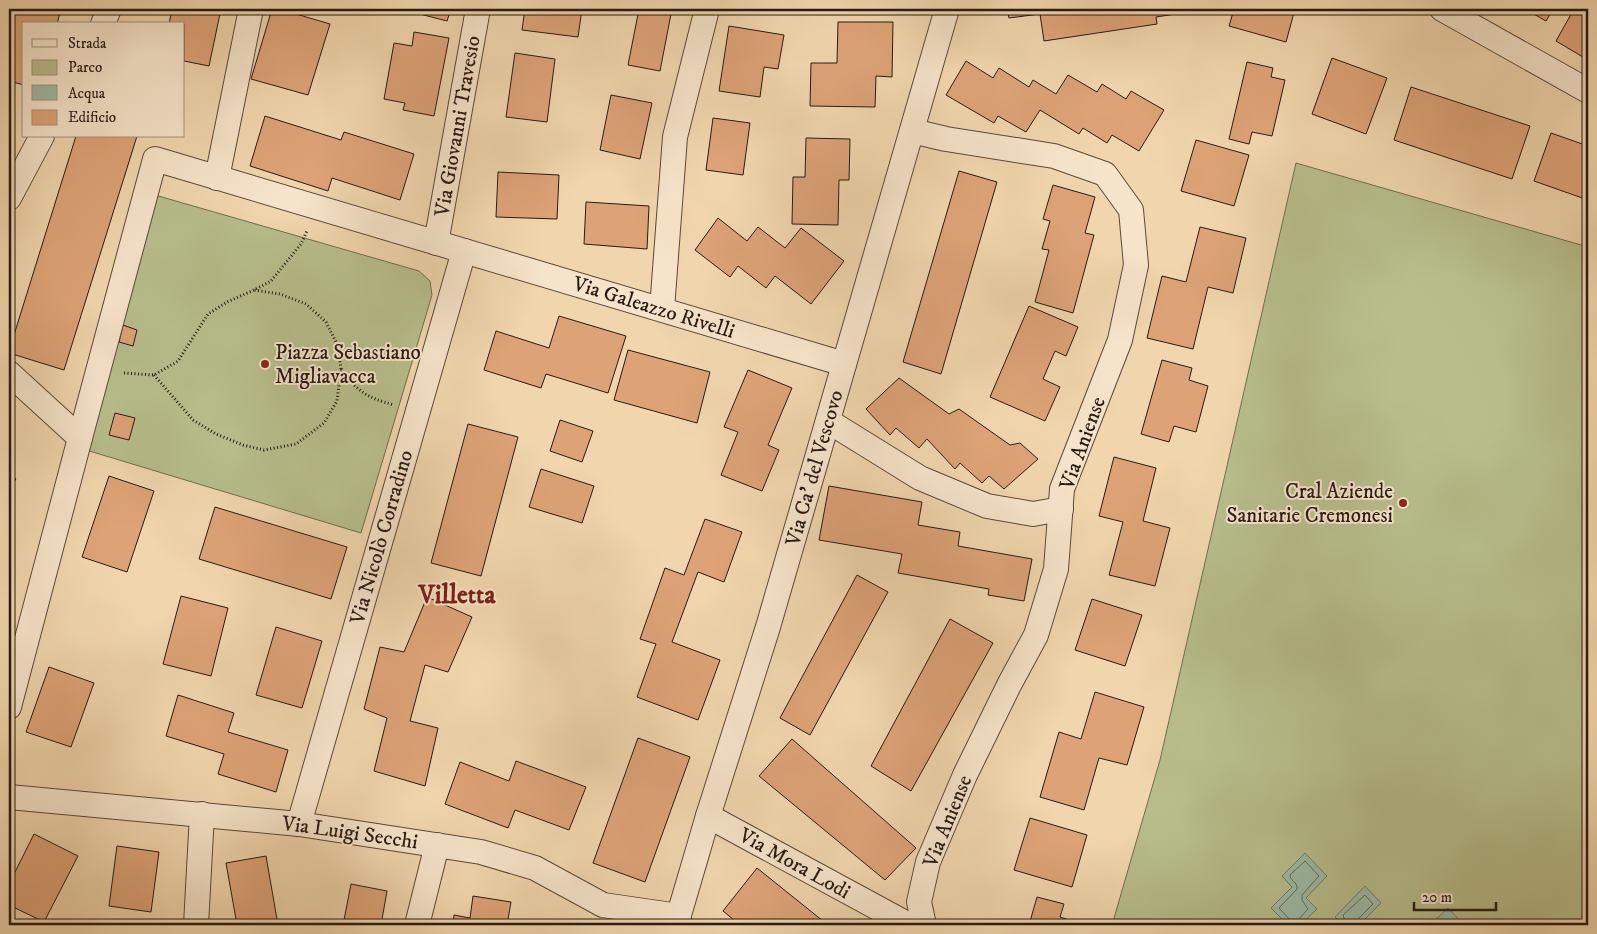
<svg xmlns="http://www.w3.org/2000/svg" width="1597" height="934" font-family="'IM FELL DW Pica',serif">
  <style>
    .green { fill: #b7be8c; stroke: #6e6c50 }
    .water { fill: #9cbaa5; stroke: #6d7a6b }
    .lines { fill: none; stroke-linecap: round; stroke-linejoin: round }
    .shore { stroke: #616a5d; stroke-width: 1 }
    .building { fill: #dda377; stroke: #261a15 }
    .minor-casing { stroke: #59493b; stroke-width: 26 }
    .path { stroke: #261a15; stroke-width: 3; stroke-dasharray: 1 2.5; stroke-linecap: butt }
    .minor { stroke: #f6e4ca; stroke-width: 24 }
    .poi-dot { fill: #8f2418; stroke: #f6e4ca; stroke-width: 2 }
    .labels { text-anchor: middle; stroke-width: 4; stroke-linejoin: round; paint-order: stroke }
    .street-label { font-size: 21px; fill: #261a15; stroke: #f6e4ca }
    .poi-label { font-size: 21px; fill: #261a15; stroke: #f6e4ca; text-anchor: start }
    .district-label { font-size: 26px; font-weight: bold; fill: #7a1f14; stroke: #f6e4ca }
  </style>
  <rect width="100%" height="100%" fill="#f1d6ad"/>
  <filter id="stains"><feTurbulence type="fractalNoise" baseFrequency=".004" numOctaves="4"/><feColorMatrix values="0 0 0 0 .2 0 0 0 0 .09 0 0 0 0 .02 0 0 0 .5 -.17"/></filter>
  <radialGradient id="worn" r=".72"><stop offset=".6" stop-color="#630" stop-opacity="0"/><stop offset="1" stop-color="#630" stop-opacity=".3"/></radialGradient>
  <g class="green">
    <path d="M1296,163L1588,247V925H1112L1160,760Z"/>
    <path d="M155,195L419,271L430,281L432,295L361,533L86,450Z"/>
  </g>
  <g class="water">
    <path d="M1305,853L1327,876L1306,898L1317,909L1300,925H1288L1271,908L1292,887L1282,876Z"/>
    <path d="M1365,886L1381,903L1359,925H1343L1335,917Z"/>
    <path d="M1448,908L1464,925H1430Z"/>
  </g>
  <g class="lines">
    <g class="shore">
      <path d="M1291,925L1290,920L1279,908L1297,889C1298,882 1290,881 1290,875L1305,861L1319,876L1302,895V900L1308,909L1298,920L1297,925"/>
      <path d="M1346,925L1343,915L1365,895L1373,904L1357,920L1356,925"/>
    </g>
  </g>
  <g class="building">
    <path d="M9,9H61L57,24H24V85L9,81Z"/>
    <path d="M172,9H221L209,66L184,61V24H169Z"/>
    <path d="M272,9H279L330,24L308,95L251,79Z"/>
    <path d="M400,9H451L447,21Z"/>
    <path d="M525,9H582L578,37L522,30Z"/>
    <path d="M639,9L671,14L660,71L628,65Z"/>
    <path d="M769,9H787L786,12Z"/>
    <path d="M1007,9H1188L1189,12L1156,17L1157,24L1044,41L1040,14L1009,18Z"/>
    <path d="M1234,9H1295L1286,42L1229,26Z"/>
    <path d="M1525,9H1553L1546,21Z"/>
    <path d="M1574,9H1588V60L1556,41Z"/>
    <path d="M838,22H893L892,77L876,76L875,107L810,106L811,63H837Z"/>
    <path d="M729,26L784,35L778,69L764,67L760,97L719,91Z"/>
    <path d="M414,32L449,38L434,116L403,110L405,103L384,99L394,43L412,46Z"/>
    <path d="M515,53L555,59L547,122L506,117Z"/>
    <path d="M1332,58L1387,78L1366,134L1312,114Z"/>
    <path d="M966,61L993,78L999,68L1029,87L1033,80L1056,94L1068,75L1097,92L1102,84L1126,99L1131,91L1164,110L1139,151L1112,135L1107,143L1083,128L1079,134L1040,110L1026,132L998,116L994,123L946,95Z"/>
    <path d="M1247,62L1273,68L1271,77L1285,80L1272,136L1252,132L1249,144L1229,139Z"/>
    <path d="M1411,87L1530,126L1512,179L1394,140Z"/>
    <path d="M611,95L652,103L640,159L600,150Z"/>
    <path d="M265,116L341,140L344,132L414,154L400,200L332,178L328,191L250,166Z"/>
    <path d="M713,118L750,123L743,175L706,170Z"/>
    <path d="M1551,133L1588,146V200L1534,181Z"/>
    <path d="M76,136H137L64,370L9,353V351Z"/>
    <path d="M806,138L850,139L849,180H839L838,225L792,224L793,177H805Z"/>
    <path d="M1196,140L1249,155L1234,206L1181,191Z"/>
    <path d="M959,171L997,182L941,374L903,362Z"/>
    <path d="M498,172L559,175L557,219L496,217Z"/>
    <path d="M1053,185L1095,197L1085,233L1094,235L1073,313L1035,302L1049,250L1042,249L1050,221L1043,219Z"/>
    <path d="M586,202L649,206L647,249L584,244Z"/>
    <path d="M718,218L747,241L758,227L785,248L801,228L844,261L811,304L775,276L766,288L738,266L730,277L695,250Z"/>
    <path d="M1200,227L1246,238L1233,293L1208,287L1193,349L1147,338L1162,276L1186,282Z"/>
    <path d="M1029,306L1078,327L1066,356L1055,351L1043,379L1060,387L1045,421L990,397Z"/>
    <path d="M559,316L626,336L608,393L546,374L541,388L484,370L496,331L549,348Z"/>
    <path d="M123,325L137,330L133,346L119,342Z"/>
    <path d="M628,350L710,372L697,423L614,400Z"/>
    <path d="M1162,360L1192,368L1189,380L1208,386L1196,432L1174,426L1169,442L1141,434Z"/>
    <path d="M748,370L792,388L768,445L779,450L762,491L721,475L738,432L724,427Z"/>
    <path d="M899,378L949,414L959,409L1010,445L1020,443L1038,459L1004,489L989,476L982,483L960,463L955,469L927,439L919,448L896,428L890,435L866,409Z"/>
    <path d="M115,413L135,418L129,440L109,435Z"/>
    <path d="M560,420L593,431L582,462L550,451Z"/>
    <path d="M468,424L518,437L481,576L431,563Z"/>
    <path d="M1114,457L1156,468L1143,521L1170,528L1155,586L1109,575L1123,522L1099,516Z"/>
    <path d="M541,469L594,486L582,523L529,507Z"/>
    <path d="M9,473L16,479L9,488Z"/>
    <path d="M109,476L154,491L127,572L82,557Z"/>
    <path d="M829,486L922,502L918,525L960,532L958,546L1032,559L1024,601L988,595L989,589L898,573L902,554L819,540Z"/>
    <path d="M215,507L347,547L331,599L199,559Z"/>
    <path d="M705,519L742,532L724,582L698,572L672,642L720,660L698,720L637,697L656,644L640,639L665,568L684,575Z"/>
    <path d="M857,575L888,592L810,735L780,718Z"/>
    <path d="M181,596L228,608L211,676L163,664Z"/>
    <path d="M427,597L472,617L448,672L425,665L410,721L438,728L425,786L374,771L387,718L364,709L380,647L404,652Z"/>
    <path d="M1092,599L1142,615L1125,666L1075,650Z"/>
    <path d="M950,619L993,643L911,791L871,766Z"/>
    <path d="M276,627L322,641L302,708L256,695Z"/>
    <path d="M49,667L94,683L71,747L26,732Z"/>
    <path d="M1095,692L1144,707L1127,765L1099,758L1084,810L1040,797L1059,732L1081,739Z"/>
    <path d="M178,695L234,713L228,732L288,750L276,792L218,774L224,754L166,736Z"/>
    <path d="M638,738L690,757L645,882L593,863Z"/>
    <path d="M792,739L916,848L885,880L759,776Z"/>
    <path d="M516,761L586,787L569,830L515,810L508,828L445,804L460,762L509,781Z"/>
    <path d="M1030,818L1087,835L1072,887L1014,870Z"/>
    <path d="M34,834L78,856L44,922L9,905V884Z"/>
    <path d="M117,846L159,852L151,912L109,906Z"/>
    <path d="M266,856L278,925H237L226,863Z"/>
    <path d="M757,868L828,925H740L723,911Z"/>
    <path d="M351,884L387,891L381,925H343Z"/>
    <path d="M473,896L511,902L507,925H453L454,915L470,918Z"/>
    <path d="M1037,897L1064,904L1060,917L1079,923L1078,925H1029Z"/>
  </g>
  <g class="lines">
    <g class="minor-casing">
      <g id="minor">
        <path d="M1442,9L1588,91"/>
        <path d="M103,24L109,9"/>
        <path d="M912,131L946,139L1054,156L1105,174L1131,210L1136,265L1120,340L1062,489L1056,569L1036,635L1009,685L965,775L928,862L919,902L924,925"/>
        <path d="M217,178L251,9"/>
        <path d="M9,198L42,136"/>
        <path d="M436,243L478,9"/>
        <path d="M662,309L675,137L707,9"/>
        <path d="M9,373L80,438L9,707"/>
        <path d="M828,421L920,478L987,506L1033,514L1061,509"/>
        <path d="M80,438L155,159L844,364"/>
        <path d="M9,797L299,824L481,852L535,868L603,905L679,916"/>
        <path d="M708,816L909,925"/>
        <path d="M299,824L464,251"/>
        <path d="M196,925L202,814"/>
        <path d="M417,925L437,845"/>
        <path d="M676,925L708,816L768,627L947,9"/>
      </g>
    </g>
    <g class="path">
      <path d="M341,369C359,393 366,397 394,405"/>
      <path d="M124,373L154,375L178,361L208,314L227,302L254,290L271,281L301,244L307,231"/>
      <path d="M154,375L193,420L216,434L243,445L264,450L296,444L324,423L337,401L341,368L337,344L326,322L306,304L280,294L254,290"/>
      <path d="M1582,925L1588,903"/>
    </g>
    <use href="#minor" class="minor"/>
  </g>
  <g class="poi-dot">
    <circle cx="265" cy="364" r="5"/>
    <circle cx="1403" cy="503" r="5"/>
  </g>
  <g class="labels">
    <g class="street-label">
      <text transform="translate(457 126) rotate(-80)" y="7">Via Giovanni Travesio</text>
      <text transform="translate(654 307) rotate(17)" y="7">Via Galeazzo Rivelli</text>
      <text transform="translate(1082 443) rotate(-70)" y="7">Via Aniense</text>
      <text transform="translate(814 468) rotate(-74)" y="7">Via Ca' del Vescovo</text>
      <text transform="translate(381 537) rotate(-74)" y="7">Via Nicolò Corradino</text>
      <text transform="translate(947 821) rotate(-68)" y="7">Via Aniense</text>
      <text transform="translate(350 832) rotate(8)" y="7">Via Luigi Secchi</text>
      <text transform="translate(795 863) rotate(29)" y="7">Via Mora Lodi</text>
    </g>
    <g class="poi-label">
      <text x="275" y="359">Piazza Sebastiano<tspan x="275" dy="24">Migliavacca</tspan></text>
      <text x="1393" y="498" text-anchor="end">Cral Aziende<tspan x="1393" dy="24">Sanitarie Cremonesi</tspan></text>
    </g>
    <g class="district-label">
      <text x="457" y="603">Villetta</text>
    </g>
  </g>
  <rect width="1597" height="934" fill="none" stroke="#f1d6ad" stroke-width="30"/>
  <rect x="10" y="10" width="1577" height="914" fill="none" stroke="#261a15" stroke-width="2.5"/>
  <rect x="15" y="15" width="1567" height="904" fill="none" stroke="#261a15"/>
  <rect x="22" y="22" width="162" height="115" fill="#f6e4ca" stroke="#a39382"/>
  <rect x="32" y="39" width="25" height="8" fill="#f6e4ca" stroke="#a39382"/>
  <text x="68" y="48" font-size="15" fill="#261a15">Strada</text>
  <rect x="32" y="60" width="25" height="15" fill="#b7be8c" stroke="#a39382"/>
  <text x="68" y="72" font-size="15" fill="#261a15">Parco</text>
  <rect x="32" y="85" width="25" height="15" fill="#9cbaa5" stroke="#a39382"/>
  <text x="68" y="98" font-size="15" fill="#261a15">Acqua</text>
  <rect x="32" y="110" width="25" height="15" fill="#dda377" stroke="#a39382"/>
  <text x="68" y="122" font-size="15" fill="#261a15">Edificio</text>
  <path d="M1414 902v8h82v-8" fill="none" stroke="#261a15" stroke-width="2.5"/>
  <text x="1422" y="902" font-size="15" fill="#261a15" stroke="#f6e4ca" stroke-width="4" paint-order="stroke">20 m</text>
  <rect width="100%" height="100%" filter="url(#stains)"/>
  <rect width="100%" height="100%" fill="url(#worn)"/>
</svg>
